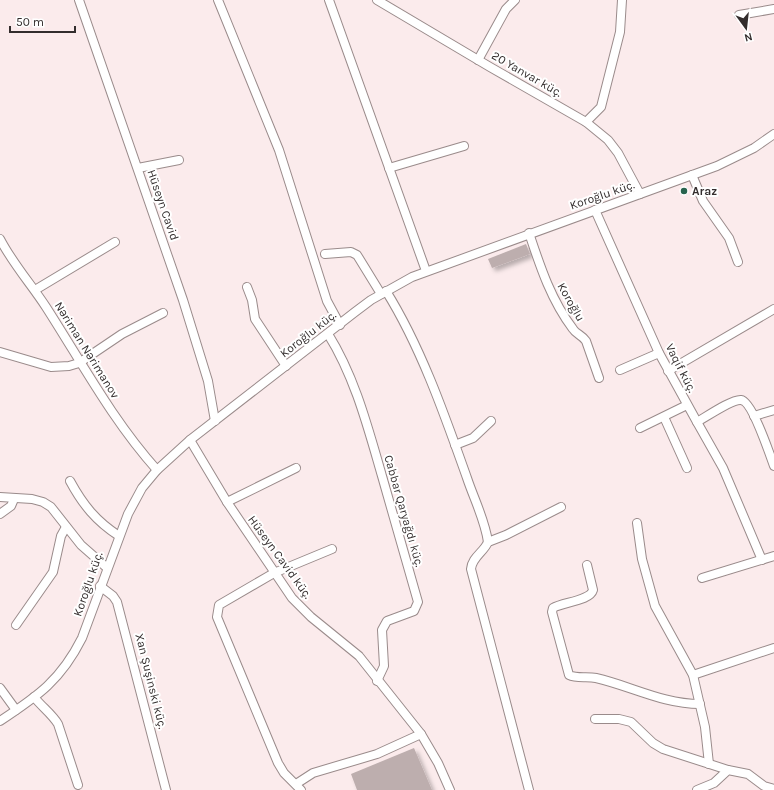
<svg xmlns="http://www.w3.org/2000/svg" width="774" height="790" font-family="Karla,sans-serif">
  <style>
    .building { fill: #bdaeae; filter: url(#shadow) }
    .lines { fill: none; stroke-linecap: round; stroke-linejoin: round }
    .minor-casing { stroke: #9a8b8b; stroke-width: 10 }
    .minor { stroke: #fff; stroke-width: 8 }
    .poi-dot { fill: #27634e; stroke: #fff; stroke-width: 1.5 }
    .labels { text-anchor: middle; stroke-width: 4; stroke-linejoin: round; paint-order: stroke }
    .street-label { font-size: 12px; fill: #332d2d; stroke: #fff }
    .poi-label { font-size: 12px; font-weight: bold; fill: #332d2d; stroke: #fff; text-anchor: start }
  </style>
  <defs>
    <filter id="shadow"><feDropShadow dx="3.5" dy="3.5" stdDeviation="2" flood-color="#0004"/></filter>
  </defs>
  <rect width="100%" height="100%" fill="#fbebec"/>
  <g class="building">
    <path d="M526,244L530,254L492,268L488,259Z"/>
    <path d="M414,748L432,790H357L351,774Z"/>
  </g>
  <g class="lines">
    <g class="minor-casing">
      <g id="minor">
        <path d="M79,0L183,300L208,381L215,421"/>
        <path d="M218,0L279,150L327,301L340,325"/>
        <path d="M329,0L426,271"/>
        <path d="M377,0L490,67L586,122L608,140L618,153L640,194"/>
        <path d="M739,15L774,9"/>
        <path d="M478,60L506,9L515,0"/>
        <path d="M586,122L601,107L620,32L622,0"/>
        <path d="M138,168L179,160"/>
        <path d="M389,168L464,146"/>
        <path d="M692,175L703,201L729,238L738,262"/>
        <path d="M595,210L659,353L697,422C706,417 732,399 741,400C752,401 770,455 774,466"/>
        <path d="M529,233C540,266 551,300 573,329C576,334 582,335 586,341L599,378"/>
        <path d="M0,239C13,264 31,284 46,307C82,363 113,421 157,470"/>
        <path d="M325,254L351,252L357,255L381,294"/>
        <path d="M247,287L252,300L255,319L286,366"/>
        <path d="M35,290L115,242"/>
        <path d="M386,291C421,347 445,416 467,478C474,499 485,520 488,542"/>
        <path d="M328,334C355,377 368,428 382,476C394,518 406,560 418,602L414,611L387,621L382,630L384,666L377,681"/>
        <path d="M0,352L51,367L69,366L79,363L122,334L163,313"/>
        <path d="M620,370L659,353"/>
        <path d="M668,371L774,309"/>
        <path d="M754,416L774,410"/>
        <path d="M664,417L687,468"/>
        <path d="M697,422L723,468L762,560"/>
        <path d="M640,428L687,405"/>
        <path d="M190,440L227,502L292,598L311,617L359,656L421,734L438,763L450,790"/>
        <path d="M455,445L473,438L491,421"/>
        <path d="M70,481C83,505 96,521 119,536"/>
        <path d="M0,497L32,499L43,502L51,507L81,545L106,567"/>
        <path d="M227,502L296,468"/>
        <path d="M0,514L11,506L14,499"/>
        <path d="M637,523L642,559L655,606L693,675L705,727L709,764"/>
        <path d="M587,565L593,590C590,601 563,602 553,608L552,612L569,675C577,679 587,676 596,678C631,686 663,704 700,704"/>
        <path d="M702,578L774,556"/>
        <path d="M100,586L113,596L117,602L166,790"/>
        <path d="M16,625L53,572L61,536L66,527"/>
        <path d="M693,675L774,648"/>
        <path d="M0,688L16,710"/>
        <path d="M34,697C42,707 52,714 58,724L78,785"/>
        <path d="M595,719H619L631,722L653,743L663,749L728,770"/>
        <path d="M0,721C38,696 61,680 82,638L128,514L142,488L157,470L190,440L355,312L371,300L412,277L717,166L754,148L774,134"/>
        <path d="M296,784L313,773L377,754L421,734"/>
        <path d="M301,790L284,773L278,763L217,617L219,605L274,573L332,549"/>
        <path d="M529,790L471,569C472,557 484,552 488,542L506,535L561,507"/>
        <path d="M697,790L714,783L728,770L748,774L764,786L774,789"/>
      </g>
    </g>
    <use href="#minor" class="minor"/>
  </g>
  <circle class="poi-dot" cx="684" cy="191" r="4"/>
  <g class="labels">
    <g class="street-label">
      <text transform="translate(527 74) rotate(30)" y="4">20 Yanvar küç.</text>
      <text transform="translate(602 195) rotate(-19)" y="4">Koroğlu küç.</text>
      <text transform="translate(163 205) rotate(71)" y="4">Hüseyn Cavid</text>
      <text transform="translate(571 302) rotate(60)" y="4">Koroğlu</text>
      <text transform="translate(308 334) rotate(-38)" y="4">Koroğlu küç.</text>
      <text transform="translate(87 350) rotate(58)" y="4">Nəriman Nərimanov</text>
      <text transform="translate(681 368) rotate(63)" y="4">Vaqif küç.</text>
      <text transform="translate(404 511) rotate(74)" y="4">Cabbar Qaryağdı küç.</text>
      <text transform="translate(280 557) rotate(54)" y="4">Hüseyn Cavid küç.</text>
      <text transform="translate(88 584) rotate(-71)" y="4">Koroğlu küç.</text>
      <text transform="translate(151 681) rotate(76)" y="4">Xan Şuşinski küç.</text>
    </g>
    <g class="poi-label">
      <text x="692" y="195">Araz</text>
    </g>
  </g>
  <g transform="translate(746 28) rotate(165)" stroke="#ffffff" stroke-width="3" paint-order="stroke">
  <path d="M0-3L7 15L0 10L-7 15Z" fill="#332d2d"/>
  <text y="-6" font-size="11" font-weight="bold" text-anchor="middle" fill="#332d2d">N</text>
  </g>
  <path d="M10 26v6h65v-6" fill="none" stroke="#332d2d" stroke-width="2"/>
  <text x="16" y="26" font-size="12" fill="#332d2d" stroke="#ffffff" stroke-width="3" paint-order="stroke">50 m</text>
</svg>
